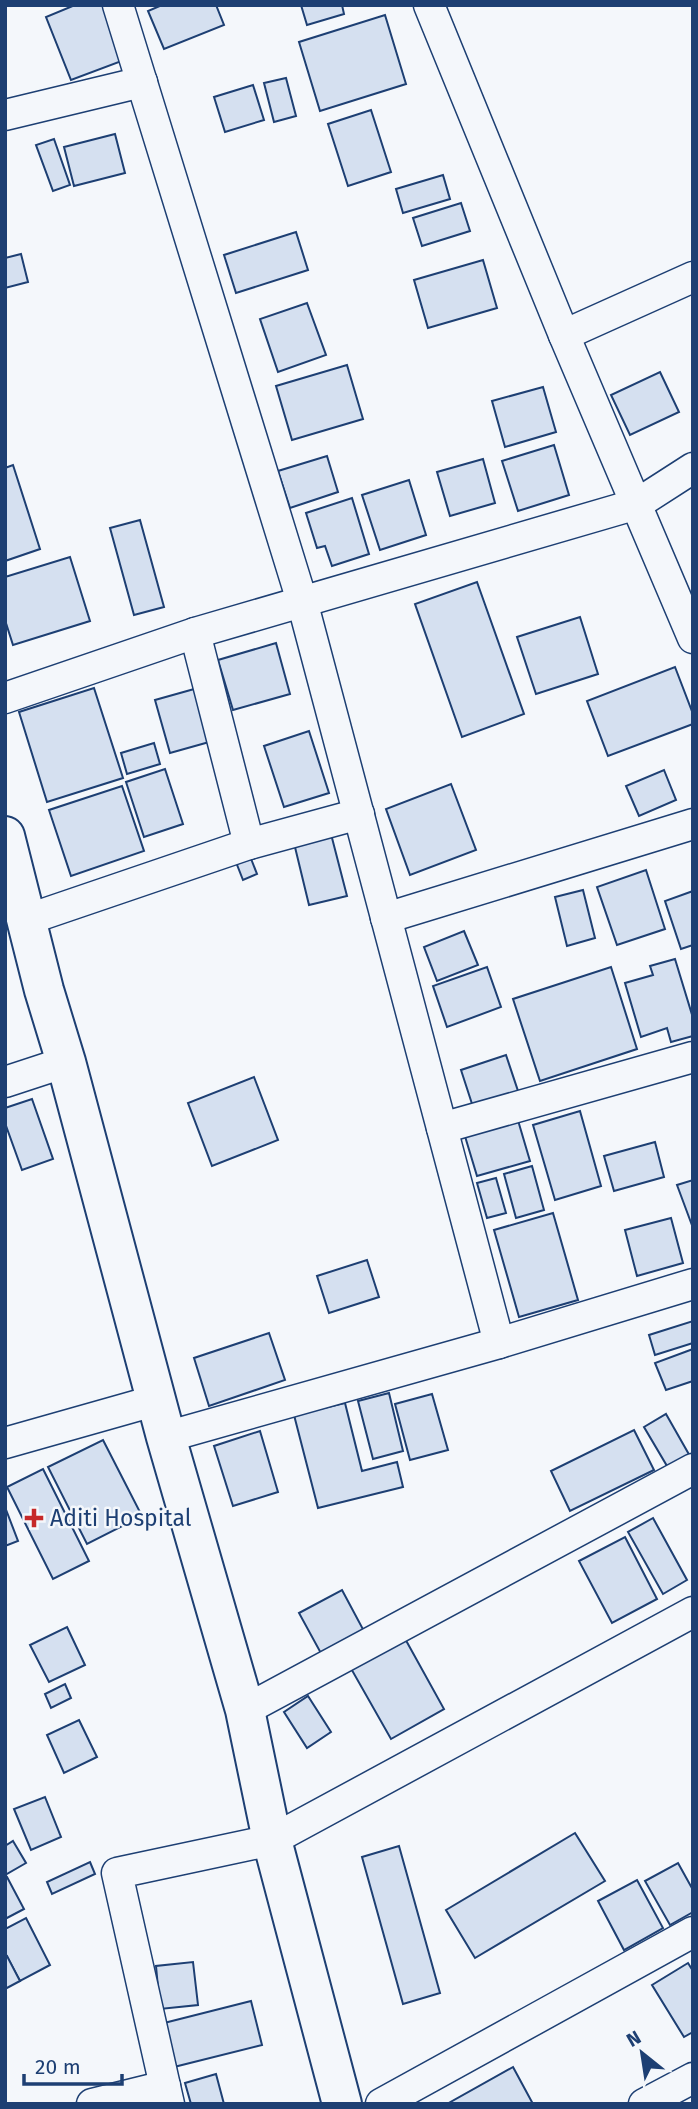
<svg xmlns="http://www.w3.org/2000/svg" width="698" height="2109" font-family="'Fira Sans',sans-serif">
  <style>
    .building { fill: #d5e0f0; stroke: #1d3f73; stroke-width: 2 }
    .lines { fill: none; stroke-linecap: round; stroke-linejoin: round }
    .minor-casing { stroke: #1d3f73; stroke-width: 33 }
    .secondary-casing { stroke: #1d3f73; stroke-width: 42 }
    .minor { stroke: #f4f7fb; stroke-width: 30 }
    .secondary { stroke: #f4f7fb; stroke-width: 38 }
    .poi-dot { fill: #c62828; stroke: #f4f7fb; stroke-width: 2.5 }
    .labels { text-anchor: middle; stroke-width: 5; stroke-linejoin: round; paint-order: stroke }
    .poi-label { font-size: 23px; fill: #1d3f73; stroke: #f4f7fb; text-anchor: start }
  </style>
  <rect width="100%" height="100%" fill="#f4f7fb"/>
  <g class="building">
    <path d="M75,5H106L127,59L71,80L46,17Z"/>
    <path d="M162,5H216L224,25L164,49L148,11Z"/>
    <path d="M301,5H342L344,14L307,25Z"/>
    <path d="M385,15L406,84L320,111L299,42Z"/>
    <path d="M286,78L296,116L274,122L264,83Z"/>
    <path d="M253,85L264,120L225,132L214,97Z"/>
    <path d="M371,110L391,172L348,186L328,124Z"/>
    <path d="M115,134L125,173L74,186L64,147Z"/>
    <path d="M54,139L70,185L53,191L36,145Z"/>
    <path d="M443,175L450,199L403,213L396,189Z"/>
    <path d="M461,203L470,231L422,246L413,218Z"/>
    <path d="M296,232L308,270L236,293L224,255Z"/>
    <path d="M21,254L28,282L5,288V258Z"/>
    <path d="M483,260L497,308L428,328L414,280Z"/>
    <path d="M307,303L326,355L278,372L260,319Z"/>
    <path d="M347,365L363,419L292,440L276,386Z"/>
    <path d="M660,372L679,412L630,435L611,395Z"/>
    <path d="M543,387L556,432L505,447L492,401Z"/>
    <path d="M554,445L569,495L518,511L502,461Z"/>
    <path d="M327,456L338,492L290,508L278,471Z"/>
    <path d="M483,459L495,503L450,516L437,472Z"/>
    <path d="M13,465L40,549L5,561V468Z"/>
    <path d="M409,480L426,535L380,550L362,495Z"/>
    <path d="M352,498L369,554L332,566L325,546L317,548L306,513Z"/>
    <path d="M140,520L164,607L134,615L110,528Z"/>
    <path d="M70,557L90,621L13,645L5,620V577Z"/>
    <path d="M477,582L524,714L462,737L415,604Z"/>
    <path d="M580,617L598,674L536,694L517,637Z"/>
    <path d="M276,643L290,694L233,710L218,660Z"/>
    <path d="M675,667L693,714V724L608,756L587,701Z"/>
    <path d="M212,684L227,737L170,753L155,700Z"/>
    <path d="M94,688L123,778L47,802L19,712Z"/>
    <path d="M309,731L329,793L284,807L264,746Z"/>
    <path d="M154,743L160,764L127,774L121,753Z"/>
    <path d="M165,769L183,824L144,837L126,782Z"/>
    <path d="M664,770L676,800L639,816L626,786Z"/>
    <path d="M451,784L476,850L410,875L386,809Z"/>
    <path d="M122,786L144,851L71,876L49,810Z"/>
    <path d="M331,834L347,896L309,905L294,843Z"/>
    <path d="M248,851L257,874L243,880L234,857Z"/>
    <path d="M646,870L665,929L617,945L597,887Z"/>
    <path d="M583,890L595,938L567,946L555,897Z"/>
    <path d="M693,891V945L681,949L665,901Z"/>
    <path d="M464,931L478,965L437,981L424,947Z"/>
    <path d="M675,959L693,1018V1036L671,1042L667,1028L641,1037L625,983L653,975L650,966Z"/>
    <path d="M487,967L501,1007L447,1027L433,986Z"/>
    <path d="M611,967L637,1049L540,1081L513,999Z"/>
    <path d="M506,1055L519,1094L474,1110L461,1070Z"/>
    <path d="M254,1077L278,1140L212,1166L188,1103Z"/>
    <path d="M32,1099L53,1159L22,1170L5,1123V1108Z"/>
    <path d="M580,1111L601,1186L555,1200L533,1125Z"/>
    <path d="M517,1117L530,1161L477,1176L464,1133Z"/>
    <path d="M655,1142L664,1177L614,1191L604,1156Z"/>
    <path d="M532,1166L544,1210L516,1218L504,1174Z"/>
    <path d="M496,1178L506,1213L487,1218L477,1183Z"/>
    <path d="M693,1180V1228L677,1185Z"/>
    <path d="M553,1213L578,1300L519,1317L494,1230Z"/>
    <path d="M671,1218L683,1263L637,1276L625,1230Z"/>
    <path d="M367,1260L379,1297L329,1313L317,1276Z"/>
    <path d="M693,1321V1343L655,1355L649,1335Z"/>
    <path d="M269,1333L285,1380L209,1406L194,1358Z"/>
    <path d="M693,1349V1381L666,1390L655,1363Z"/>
    <path d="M389,1393L403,1451L373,1459L358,1401Z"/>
    <path d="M432,1394L448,1450L410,1460L395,1404Z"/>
    <path d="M345,1403L362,1471L397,1462L403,1487L318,1508L294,1415Z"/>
    <path d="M666,1414L691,1458L670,1471L644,1427Z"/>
    <path d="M634,1430L654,1470L570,1511L551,1471Z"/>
    <path d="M260,1431L278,1492L233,1506L214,1446Z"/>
    <path d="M103,1440L142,1516L87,1544L48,1467Z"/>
    <path d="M43,1469L89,1561L53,1579L7,1487Z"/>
    <path d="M5,1507L18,1541L5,1546Z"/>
    <path d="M653,1518L687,1580L663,1594L628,1532Z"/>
    <path d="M625,1537L657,1599L612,1623L579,1561Z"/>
    <path d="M342,1590L365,1633L323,1657L299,1613Z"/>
    <path d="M67,1627L85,1665L49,1682L30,1645Z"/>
    <path d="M403,1635L444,1709L391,1739L349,1665Z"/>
    <path d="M65,1684L71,1698L51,1708L45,1694Z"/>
    <path d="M308,1696L331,1732L307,1748L284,1712Z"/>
    <path d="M79,1720L97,1757L64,1773L47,1735Z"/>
    <path d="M45,1797L61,1837L31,1850L14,1809Z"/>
    <path d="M575,1833L605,1881L475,1958L446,1910Z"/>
    <path d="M13,1841L26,1863L5,1875V1846Z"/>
    <path d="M399,1846L440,1993L403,2004L362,1857Z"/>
    <path d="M90,1862L95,1874L52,1894L47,1882Z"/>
    <path d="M678,1863L693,1890V1912L670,1925L645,1881Z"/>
    <path d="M7,1877L24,1909L5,1919V1878Z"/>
    <path d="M637,1880L663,1928L624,1950L598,1901Z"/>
    <path d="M26,1918L50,1965L20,1981L5,1953V1929Z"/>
    <path d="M7,1956L20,1981L5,1989V1957Z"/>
    <path d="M193,1962L198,2005L160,2009L156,1966Z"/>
    <path d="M688,1963L693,1971V2032L684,2037L652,1985Z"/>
    <path d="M251,2001L262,2045L174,2067L164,2023Z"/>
    <path d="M513,2067L533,2104H447Z"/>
    <path d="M216,2074L224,2104H191L185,2083Z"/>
  </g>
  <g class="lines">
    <g class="minor-casing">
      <g id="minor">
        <path d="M118,5L302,601L499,1343"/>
        <path d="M429,5L564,335L693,638"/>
        <path d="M5,115L142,82"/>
        <path d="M564,335L693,277"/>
        <path d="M195,633L249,844"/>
        <path d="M5,698L195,633L637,504L693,468"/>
        <path d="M386,918L693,824"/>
        <path d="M26,920L249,844L359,814"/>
        <path d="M5,1082L66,1062"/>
        <path d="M442,1128L693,1057"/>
        <path d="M166,1437L499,1343L693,1284"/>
        <path d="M5,1443L157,1400"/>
        <path d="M245,1710L693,1469"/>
        <path d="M92,2104L165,2086"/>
        <path d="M169,2104L117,1873L272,1840L693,1612"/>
        <path d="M381,2104L693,1932"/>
        <path d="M644,2104L693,2078"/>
      </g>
    </g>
    <g class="secondary-casing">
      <path id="secondary" d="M5,836L44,990L66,1062L166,1437L245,1710L272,1840L342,2104"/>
    </g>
    <use href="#minor" class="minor"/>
    <use href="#secondary" class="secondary"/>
  </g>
  <path class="poi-dot" d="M30.5 1507.5h7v7h7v7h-7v7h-7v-7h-7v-7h7z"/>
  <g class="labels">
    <g class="poi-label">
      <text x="50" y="1526">Aditi Hospital</text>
    </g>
  </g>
  <rect width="698" height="2109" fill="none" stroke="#1d3f73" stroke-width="14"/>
  <g transform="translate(642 2053) rotate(330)" stroke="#f4f7fb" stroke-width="5" paint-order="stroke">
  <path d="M0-5L12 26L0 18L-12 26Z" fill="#1d3f73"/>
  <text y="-10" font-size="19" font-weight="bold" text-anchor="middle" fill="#1d3f73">N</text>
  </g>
  <path d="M24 2074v10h98v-10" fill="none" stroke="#1d3f73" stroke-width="3.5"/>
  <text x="35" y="2074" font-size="21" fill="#1d3f73" stroke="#f4f7fb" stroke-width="5" paint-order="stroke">20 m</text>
</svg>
